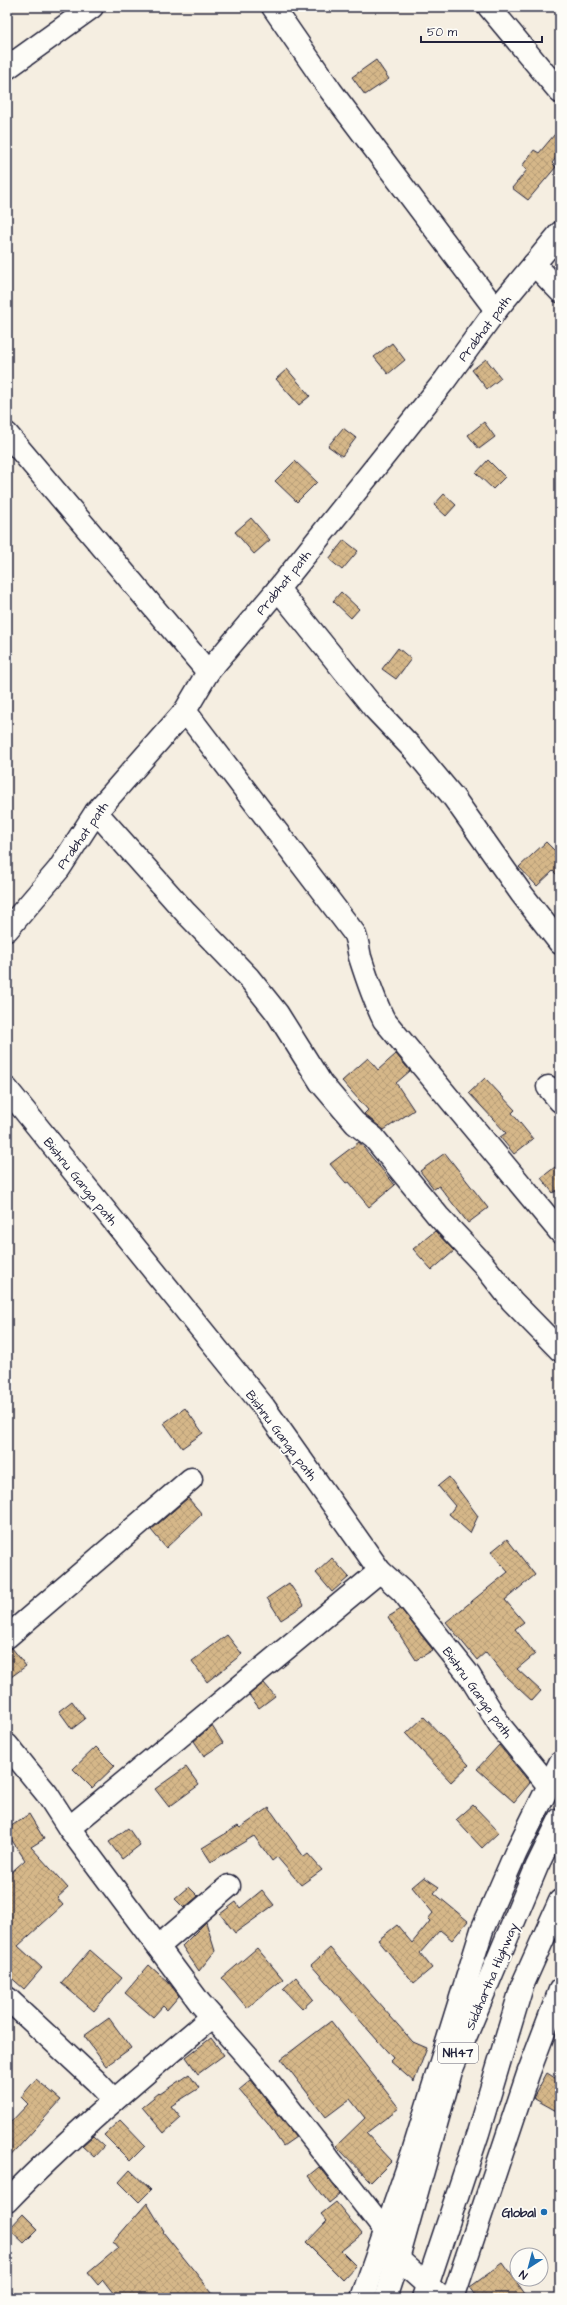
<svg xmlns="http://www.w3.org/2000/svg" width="567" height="2305" font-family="'Architects Daughter',sans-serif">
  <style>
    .building { fill: url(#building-cross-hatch); stroke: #22223b }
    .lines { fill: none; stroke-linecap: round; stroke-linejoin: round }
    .minor-casing { stroke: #22223b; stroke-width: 25 }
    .highway-casing { stroke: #22223b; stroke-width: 25 }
    .minor { stroke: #fdfcf7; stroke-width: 22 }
    .highway { stroke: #fdfcf7; stroke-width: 22 }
    .poi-dot { fill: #1f6fb2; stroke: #fdfcf7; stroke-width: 1.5 }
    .labels { text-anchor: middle; stroke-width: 3.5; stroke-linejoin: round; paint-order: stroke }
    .shield { fill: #fdfcf7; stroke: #646373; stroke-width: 1 }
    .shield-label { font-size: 12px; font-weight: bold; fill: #22223b }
    .street-label { font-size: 13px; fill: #22223b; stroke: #fdfcf7 }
    .poi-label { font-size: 13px; font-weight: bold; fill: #22223b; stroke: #fdfcf7; text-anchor: end }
  </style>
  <defs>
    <pattern id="building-cross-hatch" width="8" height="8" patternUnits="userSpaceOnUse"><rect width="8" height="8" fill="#d5b789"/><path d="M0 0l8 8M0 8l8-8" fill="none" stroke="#b79d77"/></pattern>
  </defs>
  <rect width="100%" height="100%" fill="#f5eee1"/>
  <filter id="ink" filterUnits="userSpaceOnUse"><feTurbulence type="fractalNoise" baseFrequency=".025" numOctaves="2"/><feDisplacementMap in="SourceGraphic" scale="8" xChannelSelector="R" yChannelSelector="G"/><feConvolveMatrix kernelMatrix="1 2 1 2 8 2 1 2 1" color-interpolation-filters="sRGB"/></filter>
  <g filter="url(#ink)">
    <g class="building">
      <path d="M376,60L389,79L365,95L352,77Z"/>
      <path d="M560,128V153L552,163L556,167L528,200L512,188L527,170L522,166L534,150L539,153Z"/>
      <path d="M392,343L405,360L388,374L374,357Z"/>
      <path d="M486,359L501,378L487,389L472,370Z"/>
      <path d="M287,369L310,396L299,405L276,379Z"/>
      <path d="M484,422L495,437L479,449L468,435Z"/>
      <path d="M343,428L356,438L342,456L328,446Z"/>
      <path d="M488,460L505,477L493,489L476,473Z"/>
      <path d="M295,461L317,482L297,502L275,481Z"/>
      <path d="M444,494L456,505L446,516L434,505Z"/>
      <path d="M251,518L270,540L254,554L235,532Z"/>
      <path d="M344,540L358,551L342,570L329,559Z"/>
      <path d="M341,592L359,609L351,618L333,601Z"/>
      <path d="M398,648L411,659L396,679L382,669Z"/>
      <path d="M546,842L560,856V878L553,871L537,886L519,867Z"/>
      <path d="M396,1054L410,1071L396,1083L414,1110L384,1130L364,1114L368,1110L342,1081L368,1058L378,1070Z"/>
      <path d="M485,1078L515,1110L512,1113L533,1139L514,1154L500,1137L506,1133L469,1093Z"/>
      <path d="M359,1142L395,1185L369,1207L348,1182L346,1183L330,1164Z"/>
      <path d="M445,1153L488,1208L468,1223L439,1186L434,1189L420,1171Z"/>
      <path d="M555,1167L560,1174V1188L553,1193L541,1178Z"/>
      <path d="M435,1231L454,1251L432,1270L413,1249Z"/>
      <path d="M185,1408L203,1433L182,1448L164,1423Z"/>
      <path d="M449,1477L478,1516L470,1533L449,1514L455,1506L438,1486Z"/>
      <path d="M188,1498L202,1514L166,1548L151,1530Z"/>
      <path d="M507,1539L535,1575L505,1600L524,1622L515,1629L535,1654L517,1669L541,1691L532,1701L506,1677L486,1652L477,1660L446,1622L508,1572L491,1552Z"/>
      <path d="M332,1558L349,1577L332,1592L316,1573Z"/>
      <path d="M289,1583L304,1605L281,1620L267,1598Z"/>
      <path d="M401,1609L433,1650L416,1660L388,1617Z"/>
      <path d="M227,1635L242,1654L207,1682L192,1661Z"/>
      <path d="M12,1648L26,1666L7,1680V1649Z"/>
      <path d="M264,1683L275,1696L259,1708L249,1695Z"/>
      <path d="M72,1701L85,1719L72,1729L59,1711Z"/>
      <path d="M424,1717L469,1765L451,1782L406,1734Z"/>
      <path d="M212,1726L223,1743L204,1756L194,1741Z"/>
      <path d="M499,1745L530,1783L514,1802L477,1769Z"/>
      <path d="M96,1747L115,1766L92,1788L73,1769Z"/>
      <path d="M186,1767L199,1785L169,1807L155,1789Z"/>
      <path d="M473,1805L499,1832L482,1848L456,1820Z"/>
      <path d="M269,1808L304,1857L308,1854L322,1870L301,1885L277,1857L272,1861L254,1836L211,1862L202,1848L238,1826L240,1828Z"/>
      <path d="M29,1814L44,1839L31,1847L68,1888L57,1898L63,1905L18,1946L42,1968L24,1989L7,1974V1876L25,1860L7,1833V1829Z"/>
      <path d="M128,1828L140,1845L122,1859L109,1842Z"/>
      <path d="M424,1877L439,1887L434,1893L468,1921L452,1940L440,1930L420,1953L432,1968L414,1983L378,1940L397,1925L412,1943L430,1921L428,1919L433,1913L412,1887Z"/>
      <path d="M189,1887L198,1896L184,1908L175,1899Z"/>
      <path d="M262,1890L274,1905L235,1933L220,1914L236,1902L240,1908Z"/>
      <path d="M206,1922L215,1951L199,1971L182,1946Z"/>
      <path d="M257,1948L283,1979L247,2008L222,1978Z"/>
      <path d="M330,1948L413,2042L427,2048L414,2082L390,2061L393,2058L311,1965Z"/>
      <path d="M90,1950L122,1978L94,2011L61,1983Z"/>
      <path d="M149,1965L169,1983L179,1996L167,2010L163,2006L153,2017L125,1993Z"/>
      <path d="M296,1977L313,1999L302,2009L283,1989Z"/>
      <path d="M109,2018L131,2048L106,2066L84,2036Z"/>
      <path d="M331,2021L399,2108L366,2133L392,2161L371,2182L336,2146L365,2118L350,2099L326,2117L281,2059Z"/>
      <path d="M211,2038L224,2055L198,2074L186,2057Z"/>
      <path d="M547,2073L560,2081V2113L533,2098Z"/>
      <path d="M189,2074L199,2088L171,2106L181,2118L164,2133L142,2107L159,2093L160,2094Z"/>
      <path d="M36,2079L61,2100L7,2160V2126L28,2104L21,2097Z"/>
      <path d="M251,2080L296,2137L283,2146L268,2124L239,2090Z"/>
      <path d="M120,2120L145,2146L130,2161L104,2135Z"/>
      <path d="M93,2136L104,2146L94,2157L82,2146Z"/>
      <path d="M319,2167L340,2194L329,2203L308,2176Z"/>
      <path d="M130,2170L151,2190L139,2202L119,2182Z"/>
      <path d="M336,2202L362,2234L341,2251L356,2266L343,2280L306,2243L327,2221L321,2214Z"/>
      <path d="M147,2203L164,2231L163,2232L216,2298H117L103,2280L98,2285L88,2273L118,2248L113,2242Z"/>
      <path d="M23,2214L38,2229L24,2243L9,2229Z"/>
      <path d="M503,2263L528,2298H478L470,2287Z"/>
    </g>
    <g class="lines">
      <g class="minor-casing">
        <g id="minor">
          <path d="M273,7L331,91L496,310"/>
          <path d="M489,7L560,92"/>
          <path d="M7,68L92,7"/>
          <path d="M534,264L560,291"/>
          <path d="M7,434L208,672"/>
          <path d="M278,589L374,708L415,751L454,798L521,893L560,943"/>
          <path d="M185,711L354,933C358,942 358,949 360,957C367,979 374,1000 384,1020L560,1232"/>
          <path d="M96,812L186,913L249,978L277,1013L321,1083L355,1123L374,1138L438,1216L483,1264L512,1301L560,1350"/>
          <path d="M7,930L59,869L96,812L185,711L208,672L278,589L445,380L496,310L560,233"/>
          <path d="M548,1087L560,1101"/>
          <path d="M7,1089L264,1407L380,1571L402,1591L469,1675L501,1727L549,1786"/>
          <path d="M7,1637L191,1479"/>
          <path d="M7,1745L47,1794L69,1828L200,2003L260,2071L386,2232L398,2259L442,2298"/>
          <path d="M69,1828L380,1571"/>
          <path d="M159,1946L229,1886"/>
          <path d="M7,1998L96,2081L114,2100"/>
          <path d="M7,2201C71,2135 141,2077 212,2017"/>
          <path d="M362,2298L412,2155L482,1930L516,1852L560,1763"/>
          <path d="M453,2298L528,2074L560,1990"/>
        </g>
      </g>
      <g class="highway-casing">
        <g id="highway">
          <path d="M385,2298L398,2259L451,2071L537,1866L560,1819"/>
          <path d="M423,2298L478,2133L522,1986L560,1901"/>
        </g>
      </g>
      <use href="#minor" class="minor"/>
      <use href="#highway" class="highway"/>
    </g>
  </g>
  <circle class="poi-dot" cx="544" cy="2212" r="4"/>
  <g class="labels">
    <rect class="shield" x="438" y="2043" width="40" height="20" rx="3"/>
    <g class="shield-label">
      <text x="458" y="2057">NH47</text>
    </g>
    <g class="street-label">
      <text transform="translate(484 328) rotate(-53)" y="5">Prabhat path</text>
      <text transform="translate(283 582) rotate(-51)" y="5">Prabhat path</text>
      <text transform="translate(82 835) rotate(-55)" y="5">Prabhat path</text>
      <text transform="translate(81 1181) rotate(51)" y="5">Bishnu Ganga path</text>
      <text transform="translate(282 1435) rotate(53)" y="5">Bishnu Ganga path</text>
      <text transform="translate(478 1692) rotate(54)" y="5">Bishnu Ganga path</text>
      <text transform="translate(491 1976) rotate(-67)" y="5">Siddhartha Highway</text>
    </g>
    <g class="poi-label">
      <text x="536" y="2217">Global</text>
    </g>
  </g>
  <rect width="567" height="2305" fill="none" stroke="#fdfcf7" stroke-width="24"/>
  <rect x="12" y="12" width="543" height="2281" fill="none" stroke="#22223b" stroke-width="1.5" filter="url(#ink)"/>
  <g transform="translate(529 2267) rotate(216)"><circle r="19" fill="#fdfcf7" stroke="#a5a5ac"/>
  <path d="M0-3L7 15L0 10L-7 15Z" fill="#1f6fb2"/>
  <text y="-6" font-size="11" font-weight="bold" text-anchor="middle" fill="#22223b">N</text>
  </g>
  <path d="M421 36v6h121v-6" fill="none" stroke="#22223b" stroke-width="2"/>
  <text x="427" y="36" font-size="12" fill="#22223b" stroke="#fdfcf7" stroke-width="3" paint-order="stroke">50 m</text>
</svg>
